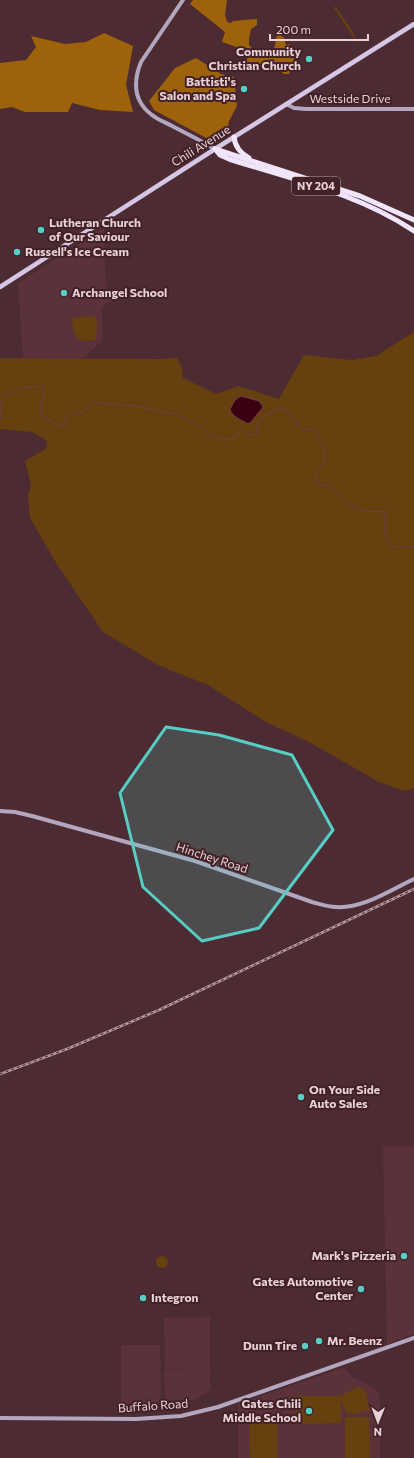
<svg xmlns="http://www.w3.org/2000/svg" width="414" height="1458" font-family="Commissioner,sans-serif">
  <style>
    .built { fill: #5b323a }
    .green { fill: #66400e }
    .forest { fill: #9e620a }
    .water { fill: #3a0012; stroke: #6e3f4c }
    .lines { fill: none; stroke-linecap: round; stroke-linejoin: round }
    .stream { stroke: #6e3f4c; stroke-width: 1 }
    .secondary { stroke: #b2a7be; stroke-width: 4 }
    .primary { stroke: #d4c6e4; stroke-width: 4.5 }
    .highway { stroke: #f0e5fb; stroke-width: 5 }
    .rail-casing { stroke: #b59ba0; stroke-width: 2.5 }
    .rail { stroke: #422128; stroke-width: 1; stroke-dasharray: 3; stroke-linecap: butt }
    .marked { fill: #56cec3; fill-opacity: 0.2; stroke: #56cec3; stroke-width: 3; stroke-linejoin: round }
    .poi-dot { fill: #56cec3; stroke: #422128; stroke-width: 1.5 }
    .labels { text-anchor: middle; stroke-width: 4; stroke-linejoin: round; paint-order: stroke }
    .shield { fill: #422128; stroke: #b69da1; stroke-width: 1 }
    .shield-label { font-size: 11px; font-weight: bold; fill: #e8d2d5 }
    .poi-label { font-size: 12px; font-weight: bold; fill: #e8d2d5; stroke: #422128; text-anchor: end }
    .street-label { font-size: 12px; fill: #e8d2d5; stroke: #422128 }
  </style>
  <rect width="100%" height="100%" fill="#4d2b32"/>
  <g class="built">
    <path d="M104,228L105,273L107,287L113,300L102,307V341L83,358H23L18,283Z"/>
    <path d="M414,1146V1334L387,1344L383,1147Z"/>
    <path d="M210,1317V1369H165L164,1318Z"/>
    <path d="M121,1345H160L161,1390L159,1405H121Z"/>
    <path d="M342,1368L347,1370L352,1377L373,1387L379,1394L381,1418L380,1458H238V1404Z"/>
    <path d="M210,1369V1388L208,1392L194,1400H165L164,1370Z"/>
  </g>
  <g class="green">
    <path d="M335,6L351,29L361,48L334,8Z"/>
    <path d="M93,316L97,320L96,340L84,341L76,337L73,330L72,318Z"/>
    <path d="M414,332V788L405,791L379,782L309,742L264,721L208,685L158,665L103,632L58,566L30,518L28,496L31,485L25,461L47,448L46,440L32,432L0,429V358L160,359L177,358L182,367L183,378L216,394L239,386L279,399L304,355L352,360L376,356Z"/>
    <circle cx="162" cy="1262" r="6"/>
    <path d="M358,1387L365,1390L370,1410L354,1414L346,1413L341,1399V1423L296,1424L295,1396H340Z"/>
    <path d="M249,1415H277V1458H250Z"/>
    <path d="M345,1417H369L370,1458H345Z"/>
  </g>
  <g class="forest">
    <path d="M193,0H227L225,15L227,22L231,23L233,21L257,19V25L251,29L249,39V45L254,50L261,51L264,57H266L267,52L274,49L277,35H281L284,38L286,45L289,44L291,47L290,50L286,54C288,57 290,56 293,58C296,59 298,63 300,66V69L291,70L289,74H284L275,67L265,63C257,67 252,73 245,66L247,59L250,56L239,48L222,42L225,32L190,4Z"/>
    <path d="M104,33L133,46L126,85L133,112L100,110L72,103L68,112H25L12,107L0,109V63L26,60L36,47L31,36L65,44L86,42Z"/>
    <path d="M196,58L221,74L234,77L237,106L229,121L227,135L210,140L154,110L149,101L175,68Z"/>
  </g>
  <path class="water" d="M241,396L259,401L263,407L251,422L248,424C242,420 232,417 230,409L235,400Z"/>
  <g class="lines">
    <path class="stream" d="M0,420L2,401L6,394C18,389 29,385 42,387L44,390C43,400 39,407 42,416L59,426L64,425L67,416L82,412L95,403L103,402L109,404L134,406L176,414L196,424L203,428L209,434L215,437L228,440L234,438L238,433L242,431L252,435L257,434L259,421L262,417L278,409H284L291,414L299,427L315,431C321,442 332,455 321,467C317,472 315,473 315,481L318,484L330,486L347,504L366,511L385,512C388,524 381,536 391,546C399,546 408,549 414,546"/>
    <g class="secondary">
      <path d="M183,0L141,62C133,82 133,101 152,115C158,120 167,123 174,127C188,134 201,141 215,149"/>
      <path d="M286,104L294,108L306,109H414"/>
      <path d="M0,811L15,812L32,816L195,861L312,902C320,904 328,907 336,907C363,909 390,890 414,879"/>
      <path d="M0,1418L136,1419L181,1416L218,1407L414,1338"/>
    </g>
    <path class="primary" d="M0,287L215,149L414,24"/>
    <g class="highway">
      <path d="M234,137C235,147 240,153 249,158"/>
      <path d="M215,149L220,155L229,159C292,179 359,194 414,231"/>
      <path d="M215,149L360,196L414,220"/>
    </g>
    <g class="rail-casing">
      <path id="rail" d="M0,1074L67,1049L159,1010L414,889"/>
    </g>
    <use href="#rail" class="rail"/>
  </g>
  <path class="marked" d="M166,727L219,735L292,755L333,830L259,928L202,941L143,887L120,793Z"/>
  <g class="poi-dot">
    <circle cx="309" cy="59" r="4"/>
    <circle cx="244" cy="89" r="4"/>
    <circle cx="41" cy="230" r="4"/>
    <circle cx="17" cy="252" r="4"/>
    <circle cx="64" cy="293" r="4"/>
    <circle cx="301" cy="1097" r="4"/>
    <circle cx="404" cy="1256" r="4"/>
    <circle cx="361" cy="1289" r="4"/>
    <circle cx="143" cy="1298" r="4"/>
    <circle cx="319" cy="1341" r="4"/>
    <circle cx="305" cy="1346" r="4"/>
    <circle cx="309" cy="1411" r="4"/>
  </g>
  <g class="labels">
    <rect class="shield" x="292" y="177" width="48" height="18" rx="3"/>
    <g class="shield-label">
      <text x="316" y="190">NY 204</text>
    </g>
    <g class="poi-label">
      <text x="301" y="56">Community<tspan x="301" dy="14">Christian Church</tspan></text>
      <text x="236" y="86">Battisti's<tspan x="236" dy="14">Salon and Spa</tspan></text>
      <text x="49" y="227" text-anchor="start">Lutheran Church<tspan x="49" dy="14">of Our Saviour</tspan></text>
      <text x="25" y="256" text-anchor="start">Russell's Ice Cream</text>
      <text x="72" y="297" text-anchor="start">Archangel School</text>
      <text x="309" y="1094" text-anchor="start">On Your Side<tspan x="309" dy="14">Auto Sales</tspan></text>
      <text x="396" y="1260">Mark's Pizzeria</text>
      <text x="353" y="1286">Gates Automotive<tspan x="353" dy="14">Center</tspan></text>
      <text x="151" y="1302" text-anchor="start">Integron</text>
      <text x="327" y="1345" text-anchor="start">Mr. Beenz</text>
      <text x="297" y="1350">Dunn Tire</text>
      <text x="301" y="1408">Gates Chili<tspan x="301" dy="14">Middle School</tspan></text>
    </g>
    <g class="street-label">
      <text x="350" y="103">Westside Drive</text>
      <text transform="translate(201 146) rotate(-32)" y="4">Chili Avenue</text>
      <text transform="translate(212 858) rotate(18)" y="4">Hinchey Road</text>
      <text transform="translate(153 1406) rotate(-4)" y="4">Buffalo Road</text>
    </g>
  </g>
  <g transform="translate(378 1422) rotate(181)" stroke="#422128" stroke-width="3" paint-order="stroke">
  <path d="M0-3L7 15L0 10L-7 15Z" fill="#e8d2d5"/>
  <text y="-6" font-size="11" font-weight="bold" text-anchor="middle" fill="#e8d2d5">N</text>
  </g>
  <path d="M270 34v6h98v-6" fill="none" stroke="#e8d2d5" stroke-width="2"/>
  <text x="276" y="34" font-size="12" fill="#e8d2d5" stroke="#422128" stroke-width="3" paint-order="stroke">200 m</text>
</svg>
